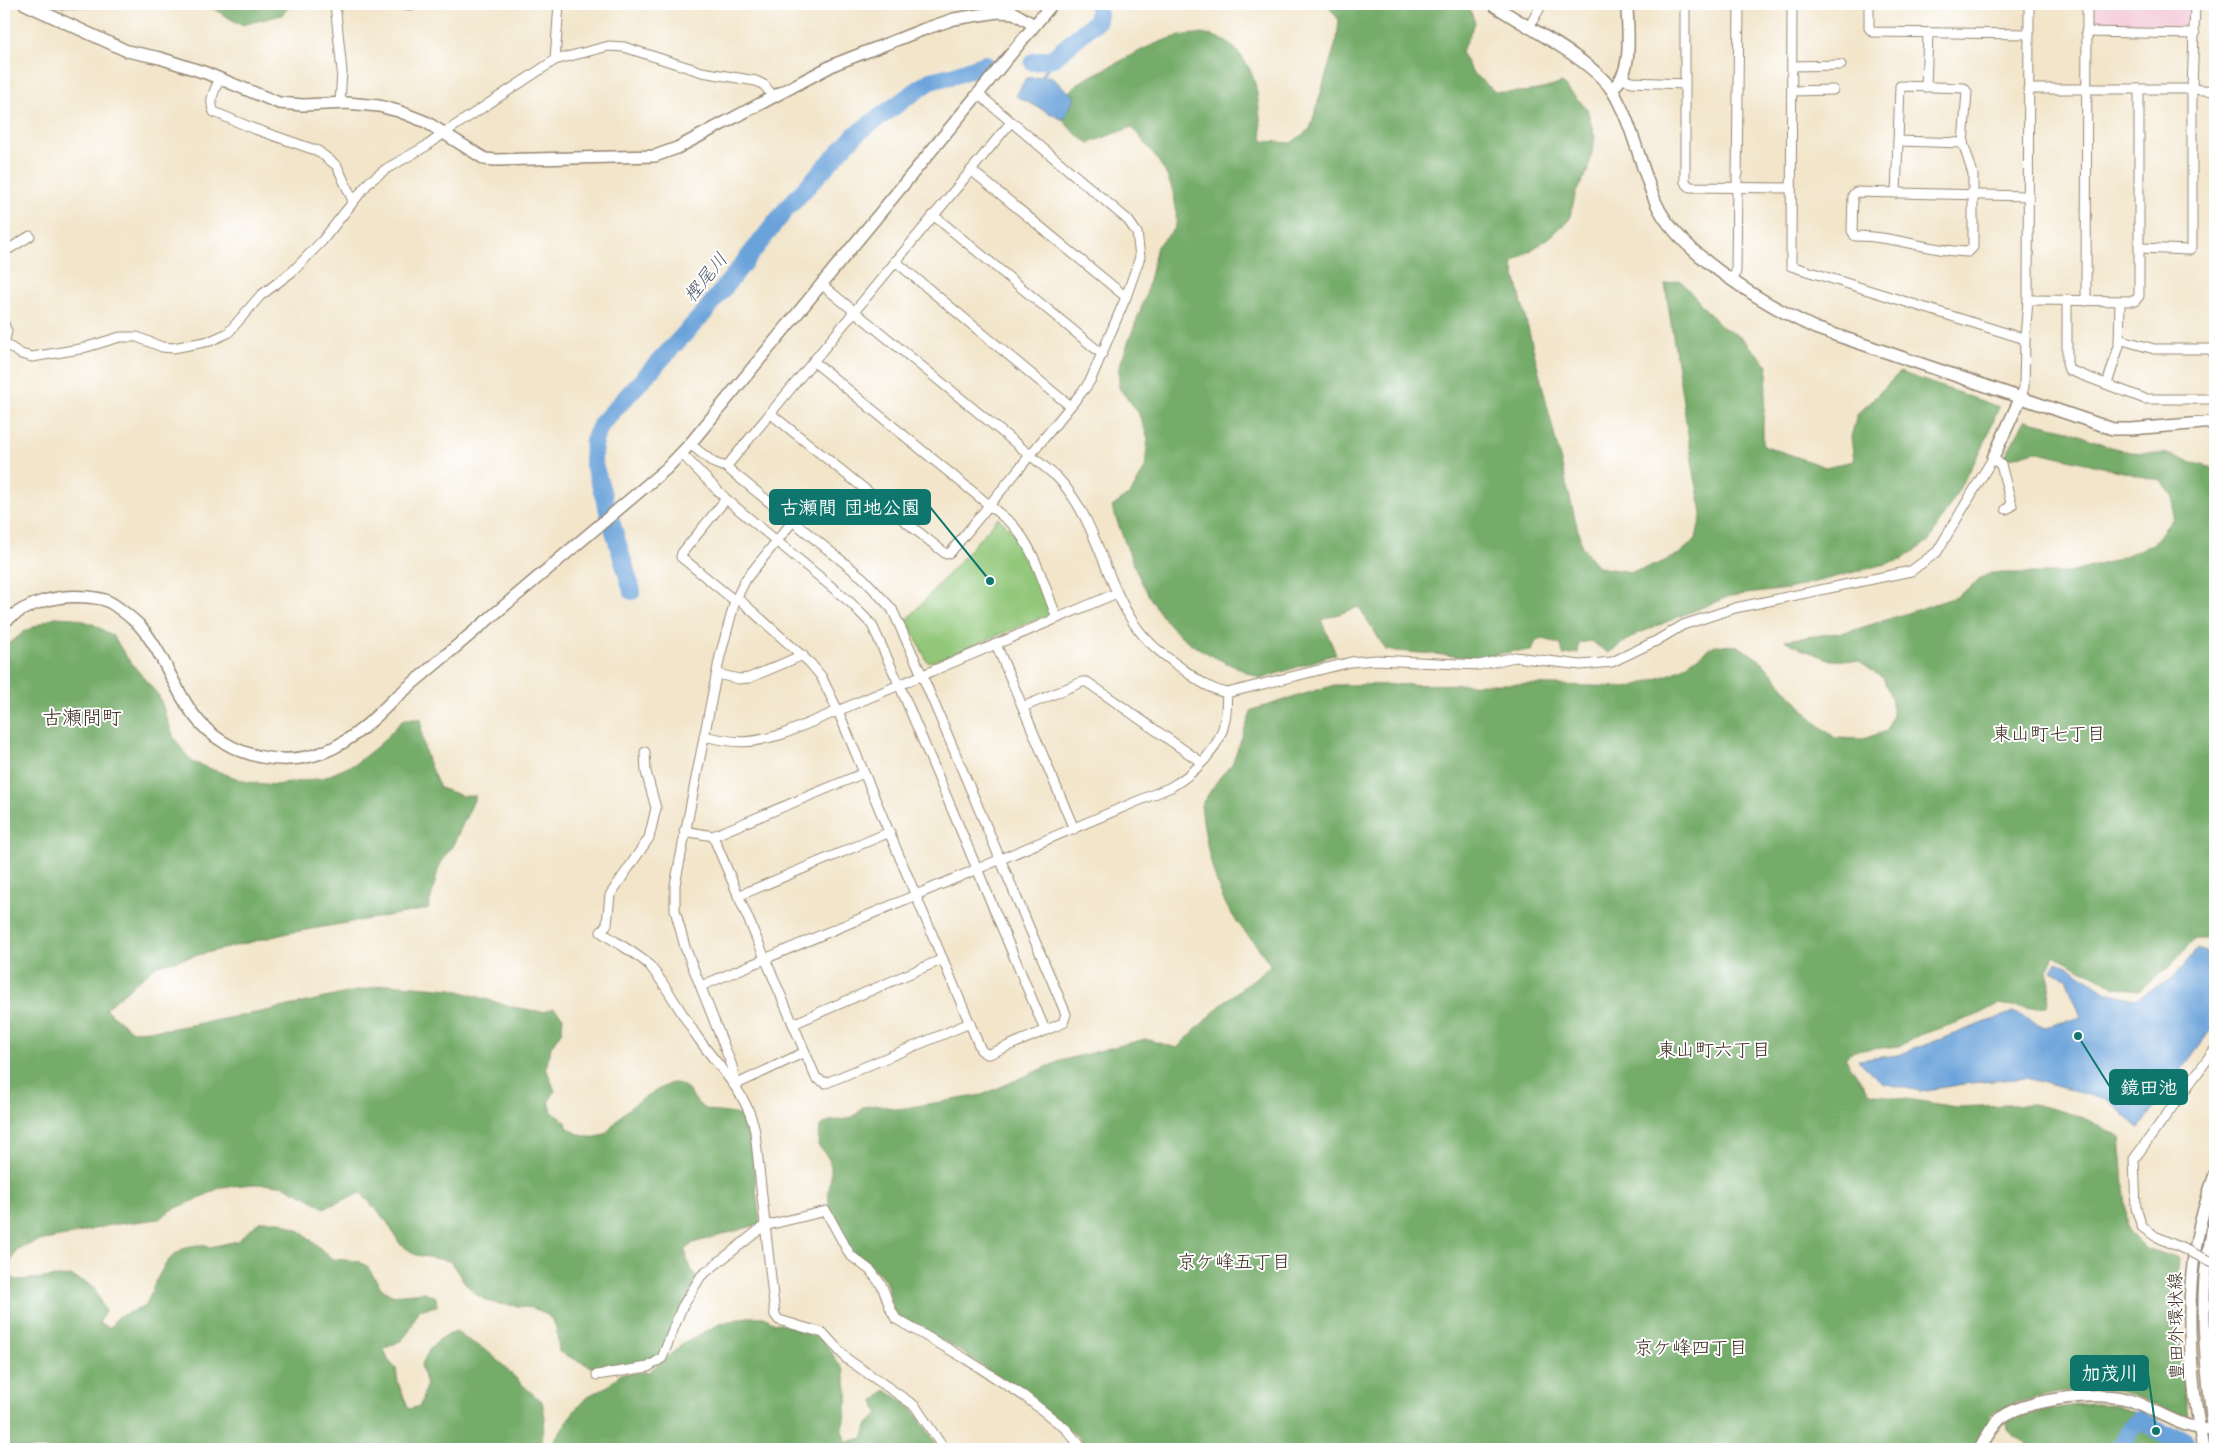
<svg xmlns="http://www.w3.org/2000/svg" width="2219" height="1453" font-family="Mali,'Klee One',sans-serif">
  <style>
    .built { fill: #f4cfdc }
    .green { fill: #92c779; stroke: #66784c }
    .forest { fill: #75ac69; stroke: #586b44 }
    .water { fill: #6ba3da; stroke: #53667c }
    .lines { fill: none; stroke-linecap: round; stroke-linejoin: round }
    .river { stroke: #6ba3da; stroke-width: 18 }
    .minor-casing { stroke: #968874; stroke-width: 11 }
    .tertiary-casing { stroke: #968874; stroke-width: 14 }
    .minor { stroke: #fff; stroke-width: 9 }
    .tertiary { stroke: #fff; stroke-width: 11 }
    .minor-bridge-casing { stroke: #968874; stroke-width: 11; stroke-linecap: butt }
    .minor-bridge { stroke: #fff; stroke-width: 9 }
    .labels { text-anchor: middle; stroke-width: 4; stroke-linejoin: round; paint-order: stroke }
    .street-label { font-size: 18px; fill: #3b2a1e; stroke: #fff }
    .water-label { font-size: 19px; font-style: italic; fill: #4e5a69; stroke: #fff }
    .neighbourhood-label { font-size: 19px; fill: #3b2a1e; stroke: #fff }
    .quarter-label { font-size: 20px; fill: #3b2a1e; stroke: #fff }
    .leader { fill: none; stroke: #0f766e; stroke-width: 2 }
    .callout-dot { fill: #0f766e; stroke: #fff; stroke-width: 2 }
    .callout { fill: #0f766e; stroke: #0f766e; stroke-width: 2 }
    .callout-label { font-size: 19px; text-anchor: middle; font-weight: bold; fill: #fff }
  </style>
  <rect width="100%" height="100%" fill="#fff"/>
  <filter id="ink" filterUnits="userSpaceOnUse"><feTurbulence type="fractalNoise" baseFrequency=".02" numOctaves="2"/><feDisplacementMap in="SourceGraphic" scale="10" xChannelSelector="R" yChannelSelector="G"/><feConvolveMatrix kernelMatrix="1 2 1 2 8 2 1 2 1" color-interpolation-filters="sRGB"/></filter>
  <filter id="wash" filterUnits="userSpaceOnUse"><feTurbulence type="fractalNoise" baseFrequency=".0096" numOctaves="4" result="noise"/><feDisplacementMap in="SourceGraphic" scale="20" xChannelSelector="R" yChannelSelector="G"/><feGaussianBlur stdDeviation="1.12" result="paint"/><feColorMatrix in="noise" values="0 0 0 0 0 0 0 0 0 0 0 0 0 0 0 0 0 1.4 0 .05"/><feComposite in="paint" operator="in"/></filter>
  <g filter="url(#wash)">
    <rect width="100%" height="100%" fill="#f2e5ca"/>
    <path class="built" d="M2094,4H2189V28L2093,27Z"/>
    <path class="green" d="M998,518C1027,541 1037,578 1051,611L1049,615L931,662L927,661L907,620Z"/>
    <g class="forest">
      <path d="M40,4H177L132,7L49,6Z"/>
      <path d="M185,4H291L282,15L241,25L212,8Z"/>
      <path d="M1327,4H1468L1475,23L1461,52L1472,72L1495,92C1519,93 1539,92 1562,83L1587,109L1595,138L1588,171L1576,192L1569,220L1549,238L1512,263L1582,547L1598,567L1631,572L1656,565L1679,554L1696,539L1702,512L1694,473L1665,284L1680,280L1719,325L1742,338L1768,365L1763,423V445L1825,467L1854,461L1851,437L1857,415L1900,372L1999,407L1982,449L1929,541L1901,560L1788,589L1730,596L1637,634L1608,653L1591,641L1579,643L1578,653L1563,655L1561,645L1544,639L1536,641L1531,651H1514L1478,658L1386,650L1359,607L1321,620L1336,654L1261,679C1239,668 1204,654 1186,640C1145,609 1129,552 1112,507L1131,493L1145,468L1148,438L1138,412L1119,388V367L1145,298L1157,246L1176,227C1179,181 1159,161 1132,127L1089,143C1076,135 1056,121 1063,102C1071,81 1099,73 1117,63C1164,37 1222,9 1252,74C1258,86 1260,125 1263,141L1291,143L1310,129L1337,39L1339,20Z"/>
      <path d="M2025,420L2068,430L2110,447L2131,452L2167,454L2215,469V939H2195L2169,967L2139,990L2116,987L2054,955L2047,970L2050,983L2047,1006L2027,1008L1998,1004L1975,1016L1920,1035L1899,1046L1854,1051L1845,1058L1869,1093L1956,1107L2033,1104L2084,1117L2120,1138L2128,1231L2147,1248L2179,1259L2176,1303L2188,1418C2170,1411 2152,1402 2134,1396C2092,1383 2029,1394 1991,1414L1988,1428L1991,1449H1088L1078,1437C1037,1406 996,1374 952,1346C936,1335 913,1332 899,1318C889,1308 891,1295 886,1283C880,1270 868,1267 858,1258C851,1252 830,1213 829,1205C826,1179 841,1166 818,1146L820,1126L830,1121L847,1119L856,1115L863,1107L875,1105L899,1109L982,1095L1060,1061L1145,1039L1177,1048L1225,1001L1271,966C1260,947 1243,932 1231,913C1213,886 1205,838 1201,805L1220,777L1232,764L1252,710L1334,685L1514,684L1631,687L1674,673L1715,645L1738,646L1760,660L1814,721L1835,738L1863,739L1887,731L1892,715V700L1883,678L1858,661L1832,660L1801,649L1785,640L1851,631L1907,613L1956,597L1989,573H2070L2109,562L2153,544L2173,518V497L2161,481L2035,451L2011,458H2004Z"/>
      <path d="M55,617L74,618L93,624L113,636L128,659L159,696L174,738L192,762L247,782L275,785L323,778L355,764L379,745L404,719H421C421,746 428,763 440,788L462,796H476L453,845L440,863L428,909L288,933L157,965L105,1009L132,1031L169,1029L266,1011L388,984L452,989L512,1007L543,1012L554,1008L563,1017L562,1030L551,1047L546,1068L555,1091L549,1101L552,1112L566,1122L567,1127C576,1134 592,1141 603,1135C610,1131 620,1116 627,1110C634,1104 665,1084 673,1083C688,1082 692,1099 701,1106C715,1116 729,1109 744,1118L751,1143L760,1224L693,1243L686,1250L687,1262L697,1279L658,1359L638,1368L603,1369L594,1368L559,1352C558,1344 558,1332 555,1325C544,1302 511,1308 491,1302C471,1296 461,1277 450,1261L416,1255L400,1244L387,1222L361,1193L324,1208L309,1198L282,1185L253,1184L221,1187L196,1200L171,1210L159,1219L110,1225L66,1236L38,1241L17,1249L12,1260L4,1268V648L25,631Z"/>
      <path d="M261,1221H280L302,1232L332,1259L358,1261L367,1266L381,1288L391,1295L425,1292L436,1297L437,1306L418,1310L410,1330L402,1340L384,1349L388,1360L396,1369L398,1383L409,1409L420,1406L426,1386L421,1366L429,1350L442,1337L457,1332C467,1341 477,1344 487,1351C507,1367 522,1387 542,1401L545,1417L541,1449H4V1274L17,1280L71,1276L93,1286L105,1311L99,1323L110,1328L117,1317L146,1306C155,1282 167,1246 199,1245C203,1245 207,1247 210,1247C214,1246 234,1242 237,1241C245,1236 252,1226 261,1221Z"/>
      <path d="M747,1317H764L773,1322L808,1331L821,1337L844,1371L848,1396L842,1431L847,1442L863,1438L868,1424L878,1414L874,1401L886,1390L912,1408L940,1449H548L574,1411L588,1396L608,1386L620,1374L649,1372L683,1344L702,1333L722,1323Z"/>
      <path d="M2092,1403L2115,1406L2138,1414L2116,1449H2034C2027,1441 2015,1440 2007,1430V1421C2036,1412 2063,1406 2092,1403Z"/>
      <path d="M2141,1424L2175,1444L2177,1449H2128Z"/>
    </g>
    <g class="water">
      <path d="M1050,61L1052,62L1044,76H1050L1075,97L1063,120L1016,96L1026,78L1041,77Z"/>
      <path d="M2197,949L2215,955V1024L2139,1128L2110,1101L2026,1078L1971,1083L1920,1091L1882,1083L1858,1060L1898,1055L2013,1012L2045,1027L2081,1017L2066,978L2052,971L2057,962L2070,967L2106,992L2135,999L2174,977Z"/>
    </g>
    <g class="lines">
      <g class="river">
        <path d="M1033,62L1053,58L1098,20V4"/>
        <path d="M632,591L593,461L594,440L602,423L704,313L788,207L856,134L930,81L955,75L985,64"/>
        <path d="M2120,1449L2132,1427L2140,1419L2165,1435L2185,1439"/>
      </g>
    </g>
  </g>
  <g filter="url(#ink)">
    <g class="lines">
      <g class="minor-casing">
        <g id="minor">
          <path d="M335,4L342,71L340,103"/>
          <path d="M403,4L410,5L417,4"/>
          <path d="M1685,4V182L1690,187L1790,188"/>
          <path d="M1792,4L1791,266L2025,339"/>
          <path d="M1869,4V28L1873,32L2029,34"/>
          <path d="M1529,27L1542,4"/>
          <path d="M2086,32L2195,34"/>
          <path d="M555,60L559,4"/>
          <path d="M1792,66L1841,65"/>
          <path d="M220,78C215,90 208,100 214,112L252,128L318,151L337,166L353,201"/>
          <path d="M1622,79L1632,82L1685,84"/>
          <path d="M1926,87L1928,33"/>
          <path d="M2028,89H2192L2215,91"/>
          <path d="M1792,91L1833,90"/>
          <path d="M1963,143L1898,141L1900,86L1964,88L1967,92L1963,143L1973,174V247L1968,252C1929,251 1895,236 1855,236L1852,231L1853,195L1856,192C1913,193 1970,195 2027,196"/>
          <path d="M971,170L1126,297"/>
          <path d="M1896,193L1898,141"/>
          <path d="M933,215L1102,354"/>
          <path d="M2140,248L2189,250L2192,247V89L2195,4"/>
          <path d="M4,252L30,236"/>
          <path d="M895,261L1070,406"/>
          <path d="M1733,281L1736,271L1739,4"/>
          <path d="M821,284L1057,477C1096,518 1103,576 1133,622C1145,641 1162,654 1180,667C1195,678 1208,689 1227,693L1351,662L1376,660L1479,665L1515,657L1581,665L1612,662L1656,641L1683,625L1735,608L1911,571L1937,552L1993,458L2001,465L2012,506L2006,509"/>
          <path d="M2028,300L2135,301L2139,296V89"/>
          <path d="M2067,301V363L2069,370L2145,399H2212L2215,395"/>
          <path d="M2086,301L2087,4"/>
          <path d="M4,324L7,331L4,344"/>
          <path d="M2119,339L2154,349H2210L2215,355"/>
          <path d="M4,343L21,354L32,357L80,349L120,337H137L162,347L173,348L210,341L228,333L260,296L293,271L322,241L369,182L386,169L428,145L444,133L555,60L609,46L624,47L702,72L756,81L764,85L774,97"/>
          <path d="M813,361L1011,523C1035,548 1044,586 1057,618"/>
          <path d="M2107,384L2119,346L2120,302"/>
          <path d="M2021,397L2024,387L2025,339L2028,300L2029,4"/>
          <path d="M771,414L946,554L950,553L1086,387L1091,379L1126,297L1140,257L1137,233L1128,220L977,93"/>
          <path d="M690,444L714,463L726,467L863,578L892,609L922,675L1066,1014L1063,1023L989,1054H986L981,1050L838,711L821,676L810,663L741,601H735L681,557L682,553L726,499"/>
          <path d="M681,453L726,499L851,603L872,625L899,684L1045,1030"/>
          <path d="M726,467L1011,122"/>
          <path d="M996,644L1074,829"/>
          <path d="M717,674L739,679L749,678L803,655"/>
          <path d="M1023,707L1082,682H1087L1201,762"/>
          <path d="M704,736C738,744 749,744 783,734L1117,593"/>
          <path d="M645,752L646,772L656,808L649,838L610,895L607,924L601,932C612,940 642,957 649,965C668,987 682,1015 698,1038C719,1068 749,1095 755,1132L775,1315L779,1320L823,1333L847,1359L915,1406L944,1449"/>
          <path d="M684,831L713,836L864,773"/>
          <path d="M713,836L816,1078L826,1083L970,1023"/>
          <path d="M738,896L890,832"/>
          <path d="M701,986L1171,787C1195,773 1220,749 1225,720C1227,711 1226,701 1227,693"/>
          <path d="M793,1024L943,959"/>
          <path d="M735,1085L732,1066L685,947L675,910V885L720,656L735,601L746,579L793,521"/>
          <path d="M735,1085L805,1052"/>
          <path d="M2166,1241L2155,1236L2142,1227L2136,1208L2134,1159L2215,1049"/>
          <path d="M597,1375L648,1367L662,1358L682,1307L701,1276L764,1226L826,1211L850,1255L871,1271L882,1286L891,1310L896,1319L966,1359L1024,1396L1066,1429L1083,1449"/>
        </g>
      </g>
      <g class="tertiary-casing">
        <g id="tertiary">
          <path d="M25,4L127,51L160,58L206,73L279,103L303,105L347,103L379,106L398,111L426,122L485,159L496,160L655,156L677,148L835,64L922,30L954,19L998,12L1014,13L1034,25"/>
          <path d="M1492,4C1524,26 1591,59 1612,90C1632,122 1641,168 1656,203C1678,253 1766,305 1815,328L2113,429H2131L2215,422"/>
          <path d="M1611,89C1635,74 1627,30 1627,4"/>
          <path d="M1993,458L2021,397"/>
          <path d="M4,622C28,602 58,594 88,597C94,598 102,598 107,601C115,604 134,620 140,626C163,652 173,687 193,714C226,760 294,773 342,743C362,731 378,715 394,699L666,469L690,444L1052,4"/>
          <path d="M2215,1216C2211,1236 2207,1257 2205,1277C2201,1329 2209,1391 2215,1443"/>
          <path d="M1980,1449C1986,1438 1991,1427 2001,1418C2025,1399 2102,1390 2130,1400C2159,1411 2183,1430 2215,1430"/>
          <path d="M2203,1449C2191,1383 2184,1311 2196,1244C2200,1220 2207,1197 2215,1174"/>
        </g>
      </g>
      <use href="#minor" class="minor"/>
      <use href="#tertiary" class="tertiary"/>
      <g class="minor-bridge-casing">
        <path id="minor-bridge" d="M2166,1241L2215,1263"/>
      </g>
      <use href="#minor-bridge" class="minor-bridge"/>
    </g>
  </g>
  <g class="labels">
    <g class="street-label">
      <text transform="translate(2176 1326) rotate(-91)" y="6">豊田外環状線</text>
    </g>
    <g class="water-label">
      <text transform="translate(705 277) rotate(-51)" y="7">樫尾川</text>
    </g>
    <g class="neighbourhood-label">
      <text x="2049" y="740">東山町七丁目</text>
      <text x="1714" y="1056">東山町六丁目</text>
      <text x="1234" y="1268">京ケ峰五丁目</text>
      <text x="1691" y="1354">京ケ峰四丁目</text>
    </g>
    <g class="quarter-label">
      <text x="82" y="724">古瀬間町</text>
    </g>
  </g>
  <path class="leader" d="M990 581L930 507M2078 1036L2110 1087M2156 1431L2148 1373"/>
  <g class="callout-dot">
    <circle cx="990" cy="581" r="5"/>
    <circle cx="2078" cy="1036" r="5"/>
    <circle cx="2156" cy="1431" r="5"/>
  </g>
  <g class="callout">
    <rect x="770" y="490" width="160" height="34" rx="5"/>
    <rect x="2110" y="1070" width="77" height="34" rx="5"/>
    <rect x="2071" y="1356" width="77" height="34" rx="5"/>
  </g>
  <g class="callout-label">
    <text x="850" y="514">古瀬間 団地公園</text>
    <text x="2149" y="1094">鏡田池</text>
    <text x="2110" y="1380">加茂川</text>
  </g>
  <rect width="2219" height="1453" fill="none" stroke="#fff" stroke-width="20"/>
</svg>
